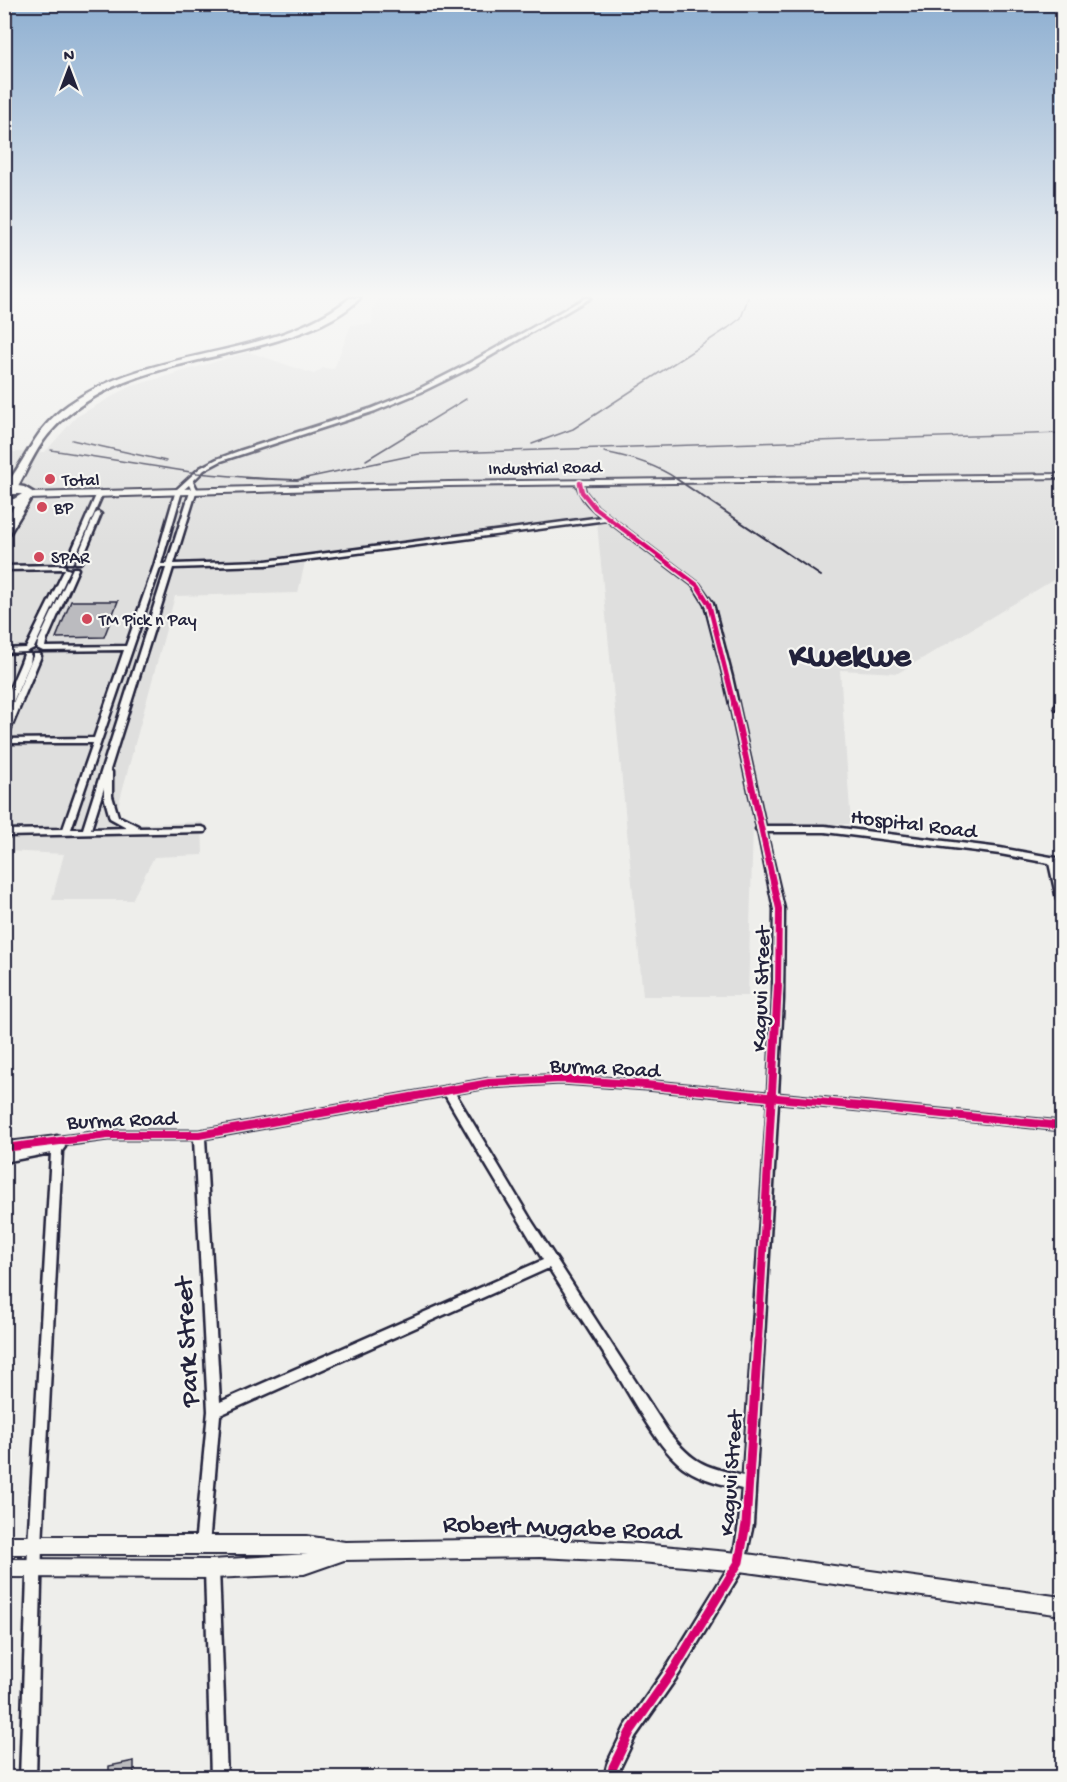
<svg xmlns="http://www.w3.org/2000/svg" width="1067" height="1782" font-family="'Gochi Hand',sans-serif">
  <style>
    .built { fill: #dfdfde }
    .building { fill: #bbbbbf; stroke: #22223b; stroke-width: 1.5 }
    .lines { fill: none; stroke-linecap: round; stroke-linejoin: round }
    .street-casing { stroke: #22223b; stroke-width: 5 }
    .secondary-casing { stroke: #22223b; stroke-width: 4 }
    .highway-casing { stroke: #22223b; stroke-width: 5 }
    .street { fill: #f6f6f2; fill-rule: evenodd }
    .secondary { fill: #f6f6f2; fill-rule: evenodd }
    .highway { fill: #f6f6f2; fill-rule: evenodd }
    .rail-far1 { stroke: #22223b; stroke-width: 1.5 }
    .rail { stroke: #22223b; stroke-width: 2 }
    .cycleway-far3-casing { stroke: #f6f6f2; stroke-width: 8 }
    .cycleway-far2-casing { stroke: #f6f6f2; stroke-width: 10 }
    .cycleway-far1-casing { stroke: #f6f6f2; stroke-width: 11 }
    .cycleway-casing { stroke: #f6f6f2; stroke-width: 13 }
    .cycleway-far3 { stroke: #d6006c; stroke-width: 4.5 }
    .cycleway-far2 { stroke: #d6006c; stroke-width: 6 }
    .cycleway-far1 { stroke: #d6006c; stroke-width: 8 }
    .cycleway { stroke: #d6006c; stroke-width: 9 }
    .poi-dot { fill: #d1495b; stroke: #f6f6f2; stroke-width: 2 }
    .labels { text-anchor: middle; stroke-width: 4.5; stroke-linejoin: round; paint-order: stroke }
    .far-street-label { font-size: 18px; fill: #22223b; stroke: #f6f6f2 }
    .far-poi-label { font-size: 18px; fill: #22223b; stroke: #f6f6f2; text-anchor: start }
    .street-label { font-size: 22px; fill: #22223b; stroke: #f6f6f2 }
    .near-street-label { font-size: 27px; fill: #22223b; stroke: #f6f6f2 }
    .town-label { font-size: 34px; font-weight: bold; fill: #22223b; stroke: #f6f6f2 }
  </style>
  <rect width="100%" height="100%" fill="#eeeeeb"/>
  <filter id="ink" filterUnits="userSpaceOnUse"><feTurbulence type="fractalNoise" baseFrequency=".0167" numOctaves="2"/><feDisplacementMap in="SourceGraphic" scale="12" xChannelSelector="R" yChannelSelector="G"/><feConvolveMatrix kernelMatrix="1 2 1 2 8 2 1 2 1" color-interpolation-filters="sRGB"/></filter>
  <g filter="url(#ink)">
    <path class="built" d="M378,298H1048L1062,312V573L1050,582L898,673L840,670L851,824L753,826L748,996H643L597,523L305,562L298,593L175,596L113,825L202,822L203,855L154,857L132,900H52L64,854L5,851V452H45L76,417L129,387L249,352L314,374L323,368L334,369L351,325L372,324L373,308Z"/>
    <g class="building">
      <path d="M71,601H118L104,637L56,638Z"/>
      <path d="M134,1761V1778H109V1766Z"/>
    </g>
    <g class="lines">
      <g class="street-casing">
        <g id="street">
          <path d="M585,298H590L470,368L421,392L375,411L221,461L204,470L193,481L197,489L174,564L266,561L602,517C591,508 580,498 577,483L582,482L585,492L597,507L699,584L713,604L732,677L765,826H825L1000,848L1062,859V865L1058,864L1062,882V902L1057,899L1049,863L1000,854L825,832H766L784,909L783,999L778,1094L1062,1122V1130L778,1102L753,1524L744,1567L679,1674L635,1737L620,1768L619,1778H604L608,1762L625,1727L669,1664L733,1560L739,1524L742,1489C723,1484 702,1480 686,1469C660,1452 633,1400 616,1373C594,1338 571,1303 549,1268L220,1415L209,1546L207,1551L202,1553L197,1551L195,1546L208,1411L194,1139H108L64,1145L65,1147L62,1151L42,1546L36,1778H20L28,1546L51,1153L4,1162V1153L19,1151L4,1152V1143L53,1137L57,1136L60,1137L108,1131H199L489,1079L561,1075L646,1081L768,1093L773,999L774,909L758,831L756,829L757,827L724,677L705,604L694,586L607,520L266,565L173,568L110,770L112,772V796L118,816L138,826L139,828L202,827L205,828L206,830L205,832L4,836V830L63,829L93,743H4V739L94,738L124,650L43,651L37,648L38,642L73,568H77L78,569L46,642L45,647L126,646L154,566L176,490L200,468L217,459L239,451L370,409L417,390L466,365ZM189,485L191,489L167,564H161L182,491ZM160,568H166L83,829H71ZM104,788V796L110,818L128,828L91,829ZM561,1083L646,1089L768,1101L743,1476C704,1466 695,1465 669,1433L531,1220L455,1093L489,1087ZM445,1095L483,1160L543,1260L220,1402L205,1138Z"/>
          <path d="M100,491L103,493L73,562L72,563H68L67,562L97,493Z"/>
          <path d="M98,512L101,514L81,562L80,563H76L75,562L95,514Z"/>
          <path d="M63,565L65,566V568L70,570L34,648L26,652L4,653V649L26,648L65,569L4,570V566Z"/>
          <path d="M24,654H30L31,656L30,663L8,713L4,715C4,694 18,674 24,654Z"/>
          <path d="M34,654H40L41,656L8,735L4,737V724Z"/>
          <path d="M1056,705L1062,706V710L1056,709L1055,707Z"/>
          <path d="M212,1562L217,1564L219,1569L227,1778H211L205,1569L207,1564Z"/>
        </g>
      </g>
      <g class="secondary-casing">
        <g id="secondary">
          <path d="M1062,474V478L449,486L28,499L24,496L28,493L449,482Z"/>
          <path d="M4,1536H306L345,1542L540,1539L641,1544L739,1553L1062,1597V1615L739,1571L641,1562L540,1557L344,1560L304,1574L212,1578L4,1577V1559L212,1560L308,1554H4Z"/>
        </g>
      </g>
      <g class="highway-casing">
        <path id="highway" d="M350,298H360C339,320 307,331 279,340C204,363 112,368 54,428C38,444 29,466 18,486L24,487L34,493L10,533L4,536V522L14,506L4,507V500L14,499L22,494H4V487C29,457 33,430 68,405C152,345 269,362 350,298Z"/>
      </g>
      <use href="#street" class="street"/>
      <use href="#secondary" class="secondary"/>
      <use href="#highway" class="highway"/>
      <g class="rail-far1">
        <path d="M72,440L166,461"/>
        <path d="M532,444L573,429L728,328L741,318L748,298"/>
        <path d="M51,450L197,473L267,479"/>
        <path d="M604,452C630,457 655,464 677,479"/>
        <path d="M366,460L466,399"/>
        <path d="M301,479L419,454L1062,433"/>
      </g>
      <g class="rail">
        <path d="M246,478L297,480L308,478"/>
        <path d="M675,478L821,576"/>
      </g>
      <g class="cycleway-far3-casing">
        <path id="cycleway-far3" d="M580,483L582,492L595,508L697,585L709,604L734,705"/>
      </g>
      <g class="cycleway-far2-casing">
        <path id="cycleway-far2" d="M734,704L779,909L778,988"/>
      </g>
      <g class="cycleway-far1-casing">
        <g id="cycleway-far1">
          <path d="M4,1148L108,1135H199L489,1083L561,1079L646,1085L1062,1126"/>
          <path d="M758,1341L778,986"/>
        </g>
      </g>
      <g class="cycleway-casing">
        <path id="cycleway" d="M611,1778L613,1767L630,1732L674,1669L739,1562L746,1524L758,1340"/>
      </g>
      <use href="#cycleway-far3" class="cycleway-far3"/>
      <use href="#cycleway-far2" class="cycleway-far2"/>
      <use href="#cycleway-far1" class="cycleway-far1"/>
      <use href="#cycleway" class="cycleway"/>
    </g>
  </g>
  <linearGradient id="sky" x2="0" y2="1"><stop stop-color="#8eafd1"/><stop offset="0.54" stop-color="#f7f7f6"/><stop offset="1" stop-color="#f7f7f6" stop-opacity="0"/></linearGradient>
  <rect width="1067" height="547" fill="url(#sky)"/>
  <g class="poi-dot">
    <circle cx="50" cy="479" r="6"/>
    <circle cx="42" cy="507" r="6"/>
    <circle cx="39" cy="557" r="6"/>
    <circle cx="87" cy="619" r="6"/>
  </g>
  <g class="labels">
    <g class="far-street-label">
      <text transform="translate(545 467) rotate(-1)" y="6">Industrial Road</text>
    </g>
    <g class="far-poi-label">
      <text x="62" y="485">Total</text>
      <text x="54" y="513">BP</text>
      <text x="51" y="563">SPAR</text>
      <text x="99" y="625">TM Pick n Pay</text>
    </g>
    <g class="street-label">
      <text transform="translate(914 822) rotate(7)" y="8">Hospital Road</text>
      <text transform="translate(759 989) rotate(-88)" y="8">Kaguvi Street</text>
      <text transform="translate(605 1066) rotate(3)" y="8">Burma Road</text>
      <text transform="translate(122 1118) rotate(-2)" y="8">Burma Road</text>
      <text transform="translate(729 1473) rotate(-86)" y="8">Kaguvi Street</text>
    </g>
    <g class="near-street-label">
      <text transform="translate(185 1342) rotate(-93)" y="9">Park Street</text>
      <text transform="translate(562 1526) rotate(2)" y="9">Robert Mugabe Road</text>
    </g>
    <g class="town-label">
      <text x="850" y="665">Kwekwe</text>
    </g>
  </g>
  <rect width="1067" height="1782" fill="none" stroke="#f6f6f2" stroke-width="24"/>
  <rect x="12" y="12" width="1043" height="1758" fill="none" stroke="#22223b" stroke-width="2" filter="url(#ink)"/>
  <g transform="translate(69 69)" stroke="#f6f6f2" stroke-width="4.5" paint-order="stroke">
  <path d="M0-4.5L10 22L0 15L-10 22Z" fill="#22223b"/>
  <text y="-9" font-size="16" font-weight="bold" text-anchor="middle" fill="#22223b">N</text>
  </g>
</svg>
